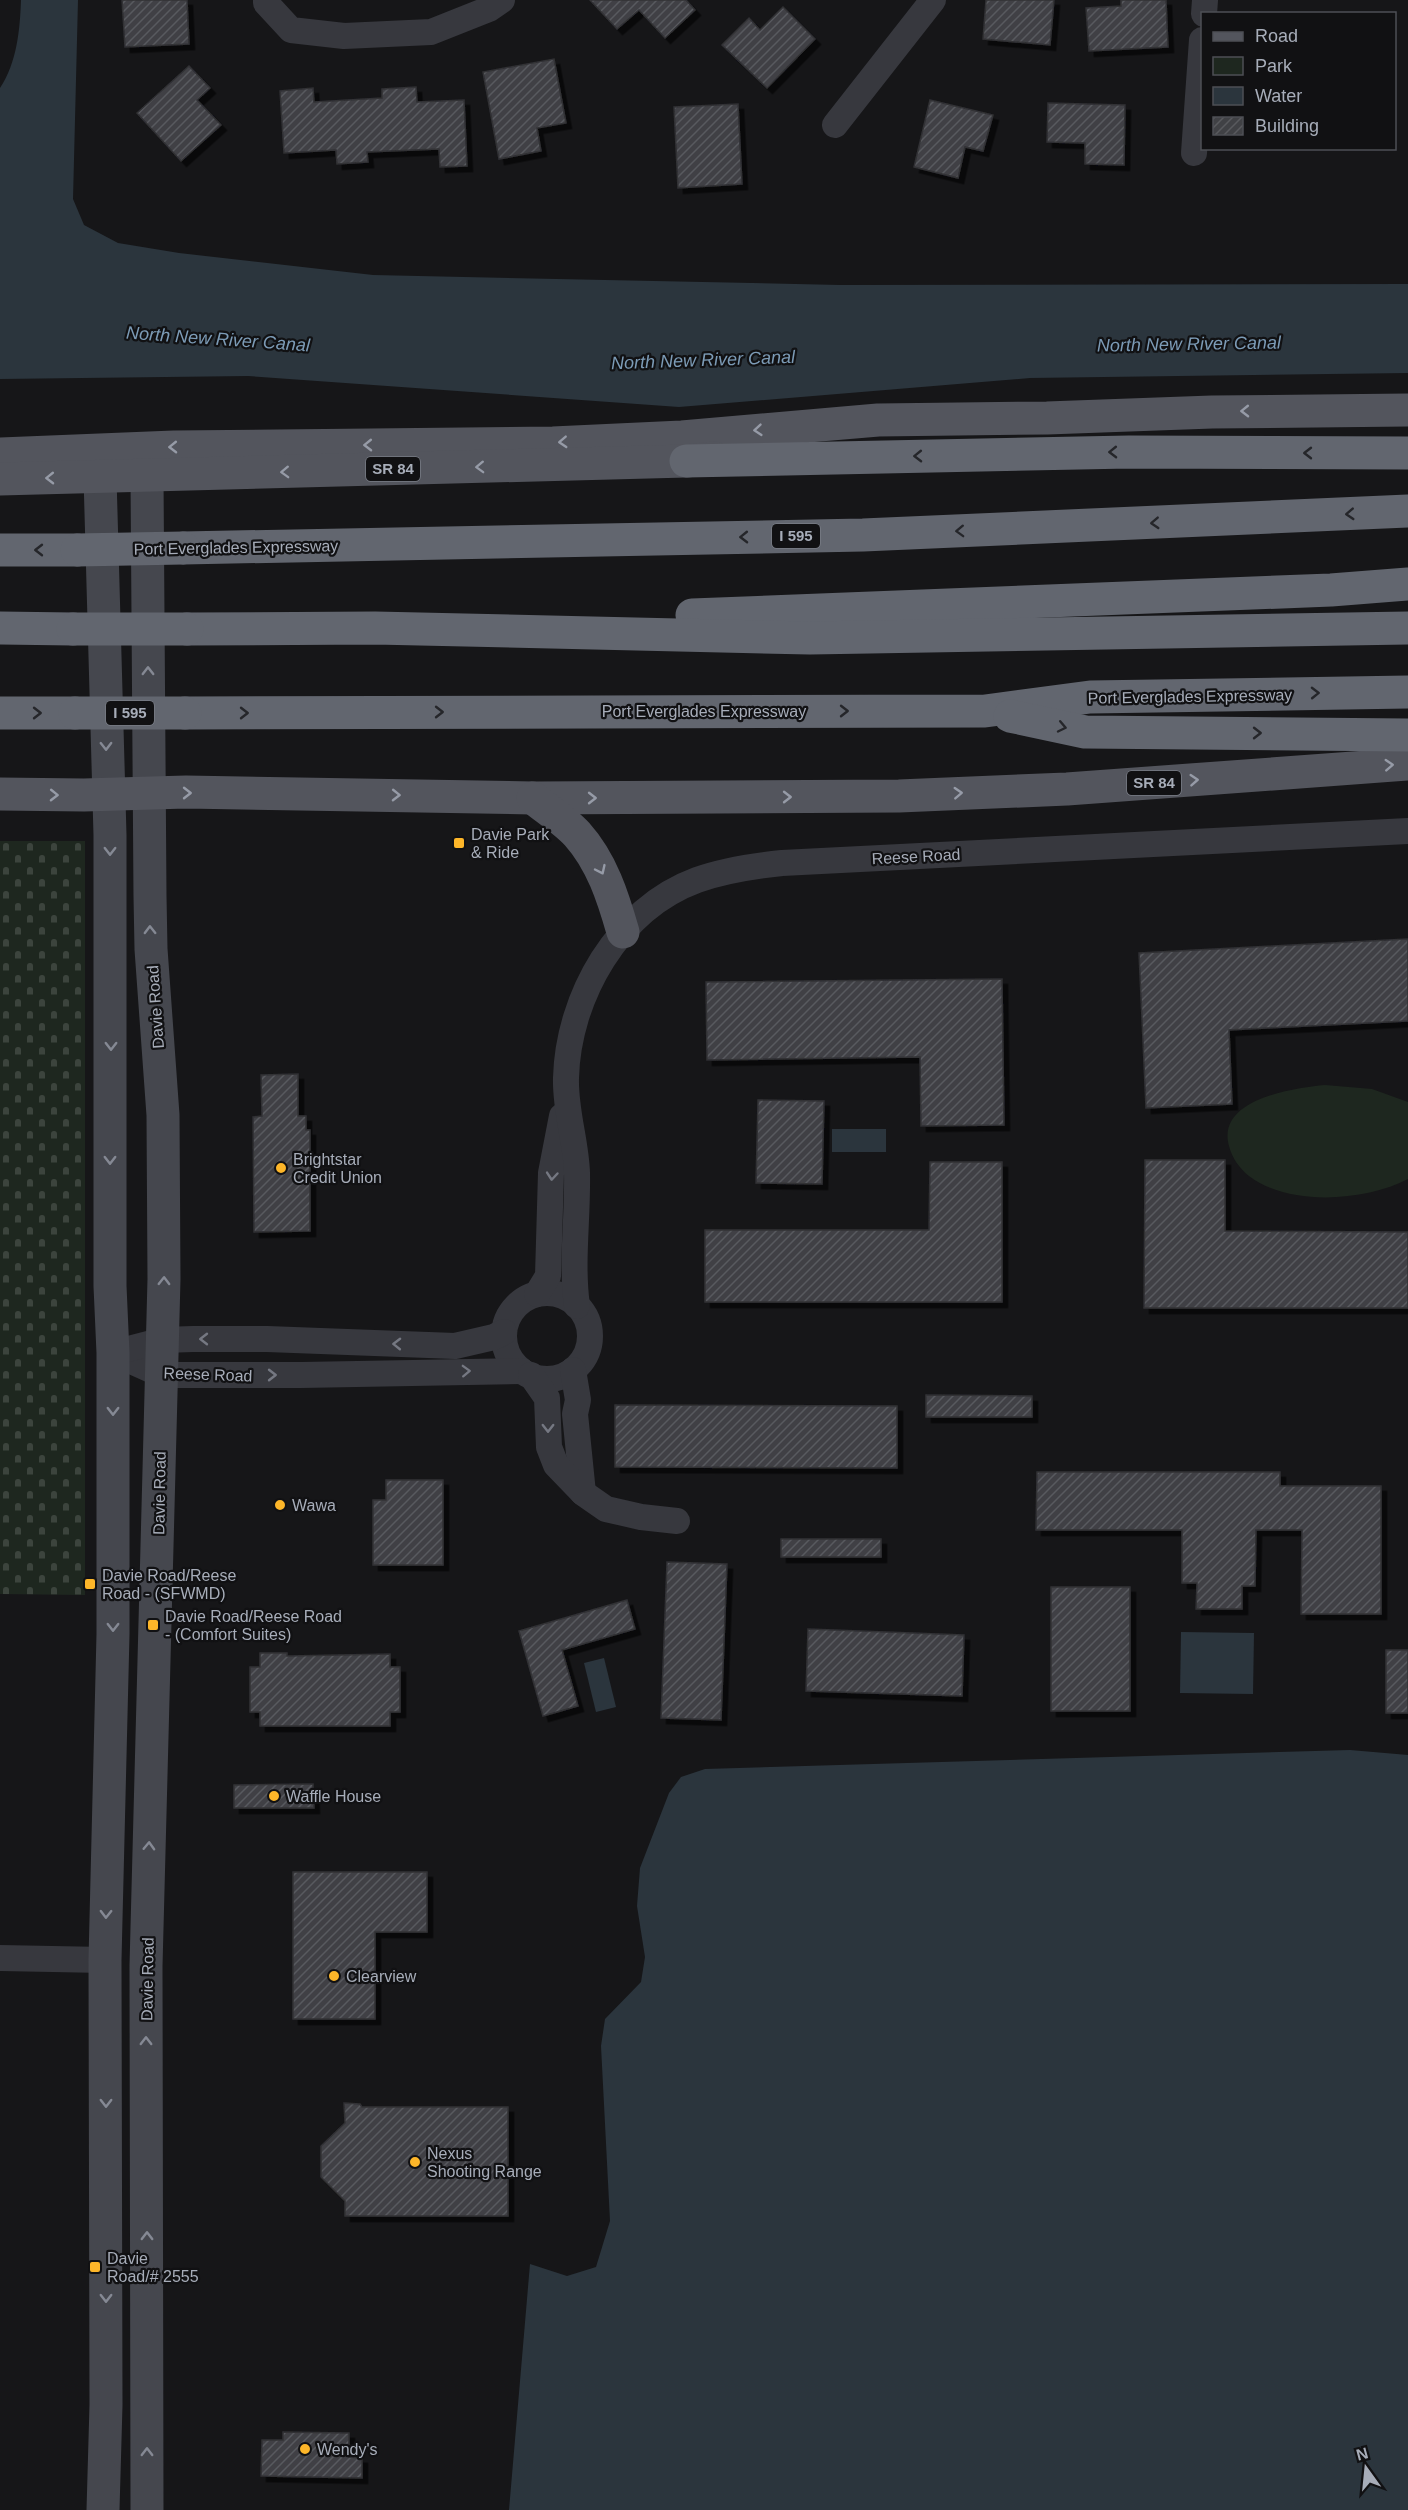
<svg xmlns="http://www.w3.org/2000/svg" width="1408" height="2510" font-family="Helvetica,sans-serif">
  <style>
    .green { fill: #1e271f }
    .cemetery { fill: url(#cemetery-stones) }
    .water { fill: #2b353d }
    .building { fill: url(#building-hatch); stroke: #303034; stroke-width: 1.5; filter: url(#shadow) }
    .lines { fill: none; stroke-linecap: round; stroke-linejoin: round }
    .minor { stroke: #37383e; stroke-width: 26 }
    .secondary { stroke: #45474e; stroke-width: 33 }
    .primary { stroke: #53555d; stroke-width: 33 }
    .motorway { stroke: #62666f; stroke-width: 33 }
    .motorway-bridge { stroke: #62666f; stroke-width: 33 }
    .oneway { stroke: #969ba7 }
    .oneway2 { stroke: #25262a }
    .oneway3 { stroke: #858994 }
    .oneway4 { stroke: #757882 }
    .poi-dot { fill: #fdb629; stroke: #111113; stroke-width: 2 }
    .labels { text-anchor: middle; stroke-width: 4.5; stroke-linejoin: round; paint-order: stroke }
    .shield { fill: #111113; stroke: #7a7e87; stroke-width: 1.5 }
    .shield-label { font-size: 15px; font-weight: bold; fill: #a7adb9 }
    .street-label { font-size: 16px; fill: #a7adb9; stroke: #111113 }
    .poi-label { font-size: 16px; fill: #a7adb9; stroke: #111113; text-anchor: start }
    .water-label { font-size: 18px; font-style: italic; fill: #7c9bb6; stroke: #111113 }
  </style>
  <defs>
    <pattern id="cemetery-stones" width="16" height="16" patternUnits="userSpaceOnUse" patternTransform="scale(1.5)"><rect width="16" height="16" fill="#1e271f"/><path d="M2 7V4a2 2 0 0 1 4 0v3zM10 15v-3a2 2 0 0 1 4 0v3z" fill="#3c443d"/></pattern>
    <pattern id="building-hatch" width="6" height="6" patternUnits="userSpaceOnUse" patternTransform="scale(1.5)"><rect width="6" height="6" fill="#404145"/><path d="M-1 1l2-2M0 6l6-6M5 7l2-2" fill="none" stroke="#595a5e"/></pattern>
    <filter id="shadow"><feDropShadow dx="5.5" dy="5.5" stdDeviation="0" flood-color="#0009"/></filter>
  </defs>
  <rect width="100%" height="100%" fill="#161618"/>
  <path class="green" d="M1325,1085L1372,1089L1408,1102V1179C1366,1201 1289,1207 1249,1176C1240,1169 1232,1158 1229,1146C1216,1099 1294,1088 1325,1085Z"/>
  <path class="cemetery" d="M0,841H85V1595L0,1594Z"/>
  <g class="water">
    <path d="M21,0H78L73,199L84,225L118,243L179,253L373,275L840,285L1408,284V373L1030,378L679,407L248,376L0,379V88C17,63 20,29 21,0Z"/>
    <rect x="832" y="1129" width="54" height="23"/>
    <path d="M1181,1632L1254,1633L1253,1694L1180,1693Z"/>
    <path d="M604,1658L616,1707L596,1712L584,1663Z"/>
    <path d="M1350,1750L1408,1755V2510H509L530,2264L567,2276L596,2267L610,2221L601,2046L605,2019L641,1982L645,1957L637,1906L640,1868L669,1793L681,1777L705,1769Z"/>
  </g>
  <g class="building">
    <path d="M122,0H187L189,44L125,47Z"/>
    <path d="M590,0H686L695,10L665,38L639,10L617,29Z"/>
    <path d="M986,0H1054L1050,45L983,39Z"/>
    <path d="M1121,0H1166L1168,47L1089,51L1086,8L1121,6Z"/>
    <path d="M783,7L815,39L767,88L722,45L749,18L760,30Z"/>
    <path d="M554,59L566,123L537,128L541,151L499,159L483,72Z"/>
    <path d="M189,66L210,88L197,100L221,125L181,161L137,113Z"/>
    <path d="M416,87L417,102L464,100L467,166L440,167L439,149L367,152L368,162L337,164L336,150L284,153L280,91L313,88L314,102L382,98V89Z"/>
    <path d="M930,100L993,115L983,151L965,147L958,178L914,167Z"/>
    <path d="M1048,103L1125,105L1124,165L1085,164V143L1047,142Z"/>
    <path d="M738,104L742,184L678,188L674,107Z"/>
    <path d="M1408,939V1021L1229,1030L1232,1104L1146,1108L1139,953Z"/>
    <path d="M1002,979L1004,1125L921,1126L920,1057L707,1060L706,982Z"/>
    <path d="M298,1074V1116H306V1130H310V1231L254,1232L253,1117L262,1116L261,1075Z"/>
    <path d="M758,1100L824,1101L822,1184L756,1183Z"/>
    <path d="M1145,1160H1225V1231L1408,1232V1308H1144Z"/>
    <path d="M930,1162H1002V1302H705V1230H929Z"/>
    <path d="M926,1395L1032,1396V1417H926Z"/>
    <path d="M615,1405L897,1406V1468L615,1467Z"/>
    <path d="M1037,1472H1280V1486H1381V1614H1301L1302,1530H1256L1255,1586H1242V1609H1196L1197,1583H1182V1530H1036Z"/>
    <path d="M386,1480H443V1565H373V1500H386Z"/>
    <rect x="781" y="1539" width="100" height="18"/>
    <path d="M667,1562L727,1564L721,1720L661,1718Z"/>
    <rect x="1051" y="1587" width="79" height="124"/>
    <path d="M627,1600L635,1629L562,1650L578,1706L543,1716L519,1631Z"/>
    <path d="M808,1629L964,1635L962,1696L806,1691Z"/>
    <rect x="1386" y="1650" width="22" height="63"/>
    <path d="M260,1653H287V1656L390,1654V1667H400V1712H390V1726H260V1712H250V1667H260Z"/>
    <path d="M313,1784L314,1808H234V1785Z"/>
    <path d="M293,1872H427V1932H375V2019H293Z"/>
    <path d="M344,2103L360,2104L362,2107H508V2216H345V2201L321,2177V2146L345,2123Z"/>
    <path d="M283,2432L349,2433V2457L362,2458V2478L261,2476L262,2440H283Z"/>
  </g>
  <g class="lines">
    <g class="minor">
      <path d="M266,0V3L291,30L344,36L431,32L489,9L502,0"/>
      <path d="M1204,14L1205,0"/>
      <path d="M835,125L933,0"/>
      <path d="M1194,153L1202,40"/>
      <circle cx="547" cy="1336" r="43"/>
      <path d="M537,1294L548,1276L551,1173L562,1116"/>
      <path d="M577,1306C571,1262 578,1218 577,1173C576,1141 565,1111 566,1078C568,997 618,909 697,880C725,870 753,866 782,863L1408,831"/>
      <path d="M113,1353L162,1375H301L522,1371"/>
      <path d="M113,1353L163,1340L193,1339H267L455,1346L494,1337L504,1332"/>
      <path d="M573,1370L578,1400L575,1414L583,1493"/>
      <path d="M531,1375L547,1398L549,1447L556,1465L583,1493L606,1509L641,1517L677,1521"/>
      <path d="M0,1958L105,1960"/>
    </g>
    <g class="secondary">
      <path d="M100,477L110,835V1286L113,1353V1634L105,1960L106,2405L103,2510"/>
      <path d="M147,2510L146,1966L164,1279L163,1115L151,949L150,896L147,477"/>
    </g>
    <g class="primary">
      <path d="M0,454L174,447L553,443L682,437L878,420L1047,418L1212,412L1408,410"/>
      <path d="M0,479L686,461L715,458"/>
      <path d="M0,794L84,795L186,792L533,798L899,796L1067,789L1408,764"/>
      <path d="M533,798C548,810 565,821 577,834C602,862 613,897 623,932"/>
    </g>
    <g class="motorway">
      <path d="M686,461L1129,452L1408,453"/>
      <path d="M183,548L863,535L1408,511"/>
      <path d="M0,550H77"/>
      <path d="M692,615L1331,590L1408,584"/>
      <path d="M0,628L73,629"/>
      <path d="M187,629L375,628L810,638L1408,628"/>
      <path d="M0,713H75"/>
      <path d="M185,713L985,711L1090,697L1408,692"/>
      <path d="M1010,716L1085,732L1408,735"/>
    </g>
    <g class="motorway-bridge">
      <path d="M77,550L183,548"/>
      <path d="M73,629H187"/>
      <path d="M75,713H185"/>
    </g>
  </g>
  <defs><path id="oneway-chevron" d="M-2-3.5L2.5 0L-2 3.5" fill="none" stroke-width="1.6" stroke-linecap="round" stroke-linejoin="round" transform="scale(1.5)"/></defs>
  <g class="oneway">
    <use href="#oneway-chevron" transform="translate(1245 411) rotate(179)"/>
    <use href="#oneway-chevron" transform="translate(758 430) rotate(175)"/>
    <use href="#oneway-chevron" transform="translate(563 442) rotate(177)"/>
    <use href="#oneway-chevron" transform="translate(368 445) rotate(179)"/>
    <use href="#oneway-chevron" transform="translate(173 447) rotate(179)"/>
    <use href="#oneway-chevron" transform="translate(480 467) rotate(178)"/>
    <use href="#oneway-chevron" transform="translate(285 472) rotate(178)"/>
    <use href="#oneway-chevron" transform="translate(50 478) rotate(179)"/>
    <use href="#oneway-chevron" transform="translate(1389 765) rotate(-3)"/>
    <use href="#oneway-chevron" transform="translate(1194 780) rotate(-4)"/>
    <use href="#oneway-chevron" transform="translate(187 793)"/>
    <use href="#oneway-chevron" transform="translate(958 793) rotate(-3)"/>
    <use href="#oneway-chevron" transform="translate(54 795) rotate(1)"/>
    <use href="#oneway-chevron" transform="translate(396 795) rotate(1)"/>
    <use href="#oneway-chevron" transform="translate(787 797)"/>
    <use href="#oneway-chevron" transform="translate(592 798)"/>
    <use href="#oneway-chevron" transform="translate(601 870) rotate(65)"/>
  </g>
  <g class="oneway2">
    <use href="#oneway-chevron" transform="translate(1113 452) rotate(179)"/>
    <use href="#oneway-chevron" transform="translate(1308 453) rotate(-180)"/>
    <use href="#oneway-chevron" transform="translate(918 456) rotate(179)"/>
    <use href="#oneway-chevron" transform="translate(1350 514) rotate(177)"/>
    <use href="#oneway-chevron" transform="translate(1155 523) rotate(177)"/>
    <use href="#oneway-chevron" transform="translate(960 531) rotate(178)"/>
    <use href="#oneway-chevron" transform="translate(744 537) rotate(179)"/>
    <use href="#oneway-chevron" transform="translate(39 550) rotate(-180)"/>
    <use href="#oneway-chevron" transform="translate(1315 693) rotate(-1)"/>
    <use href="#oneway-chevron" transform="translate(844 711)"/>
    <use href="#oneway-chevron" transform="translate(439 712)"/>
    <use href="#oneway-chevron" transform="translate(37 713)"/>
    <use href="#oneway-chevron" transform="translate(244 713)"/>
    <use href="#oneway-chevron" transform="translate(1062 727) rotate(12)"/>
    <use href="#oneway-chevron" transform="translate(1257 733)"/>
  </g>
  <g class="oneway3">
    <use href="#oneway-chevron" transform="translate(148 671) rotate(-90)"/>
    <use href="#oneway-chevron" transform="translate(106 746) rotate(89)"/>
    <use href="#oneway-chevron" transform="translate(110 851) rotate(90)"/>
    <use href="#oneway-chevron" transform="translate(150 930) rotate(-91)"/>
    <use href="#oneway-chevron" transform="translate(111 1046) rotate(90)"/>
    <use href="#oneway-chevron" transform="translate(110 1160) rotate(90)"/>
    <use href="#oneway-chevron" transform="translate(164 1281) rotate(-89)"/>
    <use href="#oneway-chevron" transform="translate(113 1411) rotate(90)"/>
    <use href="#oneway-chevron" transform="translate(113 1627) rotate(90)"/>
    <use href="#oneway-chevron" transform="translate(149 1846) rotate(-88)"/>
    <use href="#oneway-chevron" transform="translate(106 1914) rotate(91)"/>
    <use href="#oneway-chevron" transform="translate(146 2041) rotate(-90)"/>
    <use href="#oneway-chevron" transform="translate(106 2103) rotate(90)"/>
    <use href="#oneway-chevron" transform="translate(147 2236) rotate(-90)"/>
    <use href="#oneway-chevron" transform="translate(106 2298) rotate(90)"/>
    <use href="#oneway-chevron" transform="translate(147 2452) rotate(-90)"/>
  </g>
  <g class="oneway4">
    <use href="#oneway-chevron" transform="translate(552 1176) rotate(95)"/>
    <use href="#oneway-chevron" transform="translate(204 1339) rotate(-180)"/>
    <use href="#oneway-chevron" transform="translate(397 1344) rotate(-179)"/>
    <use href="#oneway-chevron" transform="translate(466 1371) rotate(-2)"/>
    <use href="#oneway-chevron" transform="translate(272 1375)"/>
    <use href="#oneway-chevron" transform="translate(548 1428) rotate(90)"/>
  </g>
  <g class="poi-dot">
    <rect x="453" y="837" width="12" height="12" rx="3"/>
    <circle cx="281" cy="1168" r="6"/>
    <circle cx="280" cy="1505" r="6"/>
    <rect x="84" y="1578" width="12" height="12" rx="3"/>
    <rect x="147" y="1619" width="12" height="12" rx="3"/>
    <circle cx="274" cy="1796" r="6"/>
    <circle cx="334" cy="1976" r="6"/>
    <circle cx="415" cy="2162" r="6"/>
    <rect x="89" y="2261" width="12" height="12" rx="3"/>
    <circle cx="305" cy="2449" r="6"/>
  </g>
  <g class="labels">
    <g class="shield">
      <rect x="366" y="457" width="54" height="24" rx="4.5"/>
      <rect x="772" y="524" width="48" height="24" rx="4.5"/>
      <rect x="106" y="701" width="48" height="24" rx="4.5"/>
      <rect x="1127" y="771" width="54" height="24" rx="4.5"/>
    </g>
    <g class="shield-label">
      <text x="393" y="474">SR 84</text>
      <text x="796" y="541">I 595</text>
      <text x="130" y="718">I 595</text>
      <text x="1154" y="788">SR 84</text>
    </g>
    <g class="street-label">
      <text transform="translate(236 547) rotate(-1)" y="6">Port Everglades Expressway</text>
      <text transform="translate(1190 696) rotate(-1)" y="6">Port Everglades Expressway</text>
      <text x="704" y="717">Port Everglades Expressway</text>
      <text transform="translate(916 856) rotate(-3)" y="6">Reese Road</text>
      <text transform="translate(155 1007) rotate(-94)" y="6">Davie Road</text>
      <text transform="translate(208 1374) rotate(2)" y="6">Reese Road</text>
      <text transform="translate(159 1493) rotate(-89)" y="6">Davie Road</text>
      <text transform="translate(147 1979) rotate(-89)" y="6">Davie Road</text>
    </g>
    <g class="poi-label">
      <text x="471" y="840">Davie Park<tspan x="471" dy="18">&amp; Ride</tspan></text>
      <text x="293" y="1165">Brightstar<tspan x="293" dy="18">Credit Union</tspan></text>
      <text x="292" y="1511">Wawa</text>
      <text x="102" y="1581">Davie Road/Reese<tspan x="102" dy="18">Road - (SFWMD)</tspan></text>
      <text x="165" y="1622">Davie Road/Reese Road<tspan x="165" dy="18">- (Comfort Suites)</tspan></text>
      <text x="286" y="1802">Waffle House</text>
      <text x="346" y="1982">Clearview</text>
      <text x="427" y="2159">Nexus<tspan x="427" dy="18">Shooting Range</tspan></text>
      <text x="107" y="2264">Davie<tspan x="107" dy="18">Road/# 2555</tspan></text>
      <text x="317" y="2455">Wendy's</text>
    </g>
    <g class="water-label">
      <text transform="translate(218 339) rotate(4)" y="6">North New River Canal</text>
      <text transform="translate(1189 344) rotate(-1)" y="6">North New River Canal</text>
      <text transform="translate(703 360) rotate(-2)" y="6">North New River Canal</text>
    </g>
  </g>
  <rect x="1201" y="12" width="195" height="138" fill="#111113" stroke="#4d4f55" stroke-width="1.5"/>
  <rect x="1213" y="32" width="30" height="9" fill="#53555d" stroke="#4d4f55" stroke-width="1.5"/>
  <text x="1255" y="42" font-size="18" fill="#a7adb9">Road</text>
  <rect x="1213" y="57" width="30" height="18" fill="#1e271f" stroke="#4d4f55" stroke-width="1.5"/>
  <text x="1255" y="72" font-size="18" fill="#a7adb9">Park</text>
  <rect x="1213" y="87" width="30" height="18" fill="#2b353d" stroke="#4d4f55" stroke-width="1.5"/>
  <text x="1255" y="102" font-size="18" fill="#a7adb9">Water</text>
  <rect x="1213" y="117" width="30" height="18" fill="url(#building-hatch)" stroke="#4d4f55" stroke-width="1.5"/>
  <text x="1255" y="132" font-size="18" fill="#a7adb9">Building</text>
  <g transform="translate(1366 2468) rotate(345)" stroke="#111113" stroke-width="4.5" paint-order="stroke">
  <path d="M0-4.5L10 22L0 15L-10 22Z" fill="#a7adb9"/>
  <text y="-9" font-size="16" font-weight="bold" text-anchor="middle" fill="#a7adb9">N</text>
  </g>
</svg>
